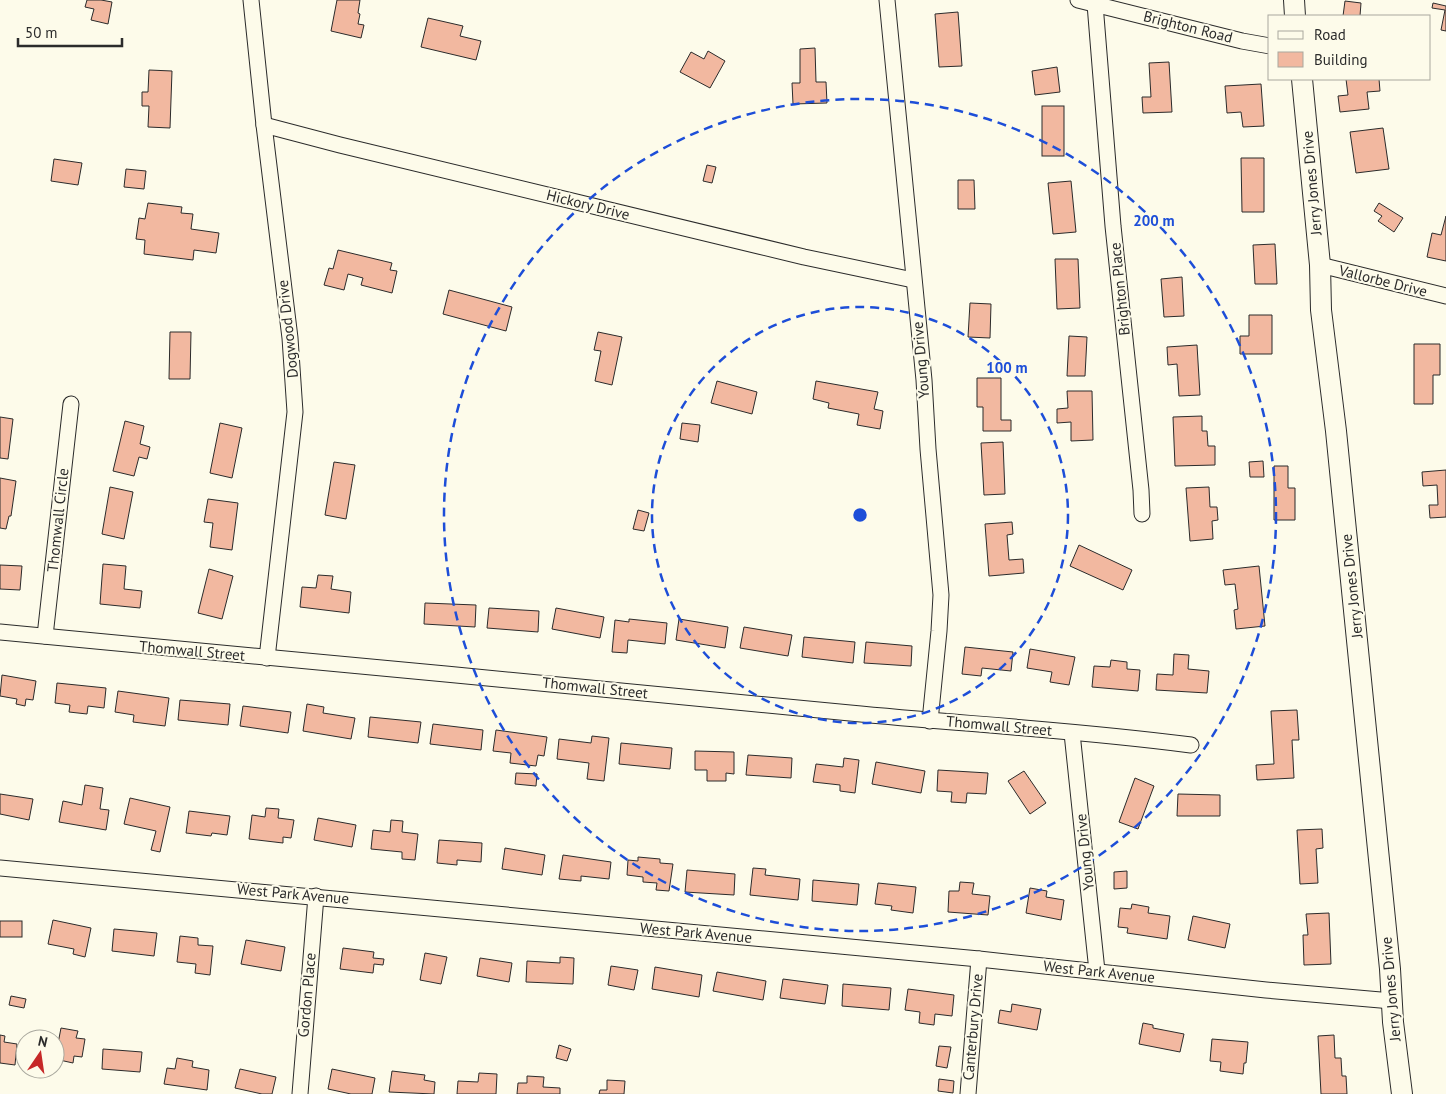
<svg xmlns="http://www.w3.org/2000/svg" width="1446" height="1094" font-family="'PT Sans',sans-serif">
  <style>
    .building { fill: #f2b8a0; stroke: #2b2b2b }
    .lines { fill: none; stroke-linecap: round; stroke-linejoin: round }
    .minor-casing { stroke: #2b2b2b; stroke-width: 17 }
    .major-casing { stroke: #2b2b2b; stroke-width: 22 }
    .minor { stroke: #fdfbea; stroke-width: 15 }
    .major { stroke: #fdfbea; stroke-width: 20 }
    .ring { fill: none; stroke: #1d4ed8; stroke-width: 2.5; stroke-dasharray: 9 6 }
    .labels { text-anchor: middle; stroke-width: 4; stroke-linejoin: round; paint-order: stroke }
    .street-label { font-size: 15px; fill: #2b2b2b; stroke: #fdfbea }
    .centre { fill: #1d4ed8; stroke: #fdfbea; stroke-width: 2.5 }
    .ring-label { font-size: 15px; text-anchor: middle; font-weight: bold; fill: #1d4ed8; stroke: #fdfbea; stroke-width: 4; stroke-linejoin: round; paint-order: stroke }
  </style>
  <rect width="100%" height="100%" fill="#fdfbea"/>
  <g class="building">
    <path d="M87,0H101L112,2L108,24L91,20L94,9L85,7Z"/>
    <path d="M337,0H360L358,13L360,14L358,24L364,25L361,38L331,31Z"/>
    <path d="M1345,1L1361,3L1360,16H1343Z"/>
    <path d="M1433,3L1446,6V31L1441,30L1445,10L1432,8Z"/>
    <path d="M958,12L962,66L939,67L935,14Z"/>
    <path d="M428,18L463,26L460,36L481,41L476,60L421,47Z"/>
    <path d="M815,48L816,82H826L827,103L793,104L792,83H800V49Z"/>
    <path d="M708,51L725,61L710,88L680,72L691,52L704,59Z"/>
    <path d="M1169,62L1172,112L1143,113L1142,97H1151L1149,63Z"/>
    <path d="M1057,67L1060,92L1035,95L1032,71Z"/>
    <path d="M149,70L172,71L170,128L148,127L149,106H142V92H148Z"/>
    <path d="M1346,79H1379L1380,91L1367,92L1369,109L1340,112L1338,96L1348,95Z"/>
    <path d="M1261,84L1264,126L1243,127L1241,112L1227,113L1225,86Z"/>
    <rect x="1042" y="106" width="22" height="50"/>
    <path d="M1383,128L1389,169L1356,173L1350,132Z"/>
    <path d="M1241,158H1264V212H1242Z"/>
    <path d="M54,159L82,163L78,185L51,181Z"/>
    <path d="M707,165L716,167L712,183L703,181Z"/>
    <path d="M126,169L146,171L144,189L124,187Z"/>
    <path d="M958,180H974L975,209H958Z"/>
    <path d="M1071,181L1076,232L1053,234L1048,183Z"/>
    <path d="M148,203L182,207L181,213L193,214L191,229L219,233L216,253L194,250L193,260L144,254L145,240L136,239L139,218L145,219Z"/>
    <path d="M1379,203L1403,218L1394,232L1378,221L1382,216L1374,211Z"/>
    <path d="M1446,216V261L1427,257L1432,233L1441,235Z"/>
    <path d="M1275,244L1277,284H1255L1253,245Z"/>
    <path d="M338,250L392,263L390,270L397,271L392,293L361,285L363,278L348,274L344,290L324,285L329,268L333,269Z"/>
    <path d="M1055,259H1078L1080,308L1057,309Z"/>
    <path d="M1182,277L1184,316L1164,317L1161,279Z"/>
    <path d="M449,290L512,307L506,331L443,314Z"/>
    <path d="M970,303L991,304L990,338L968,337Z"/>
    <path d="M1249,315H1272V354H1240V336H1249Z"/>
    <path d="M170,332H191L190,379H169Z"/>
    <path d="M598,332L622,337L612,385L595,381L601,351L594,350Z"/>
    <path d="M1069,336L1087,337L1085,376H1067Z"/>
    <path d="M1414,344H1440V375H1433V404H1414Z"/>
    <path d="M1197,345L1200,395L1179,396L1177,364L1168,365L1167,347Z"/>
    <path d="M977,378H1001V420H1011V431H983V407H977Z"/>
    <path d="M717,381L757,392L752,414L711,403Z"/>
    <path d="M816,381L878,392L874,409L883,411L880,429L857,425L859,414L828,408L829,403L813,399Z"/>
    <path d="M1067,391H1092L1093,440L1071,441V422L1057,423V409L1068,408Z"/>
    <path d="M1202,416V431H1207L1208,446H1215V465L1175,466L1173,417Z"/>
    <path d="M0,417L13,419L8,459L0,458Z"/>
    <path d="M125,421L144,426L140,444L150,447L147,459L139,457L134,476L113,471Z"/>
    <path d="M220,423L242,428L232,478L210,473Z"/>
    <path d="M682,423L700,425L698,442L680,439Z"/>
    <path d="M1003,442L1005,494L984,495L981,443Z"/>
    <path d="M1263,461L1264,477H1250L1249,462Z"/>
    <path d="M334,462L355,465L346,519L325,515Z"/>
    <path d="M1274,466H1288V488H1295V520H1274Z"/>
    <path d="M1446,470V517L1430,518L1429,505H1438L1437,485L1423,486L1422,472Z"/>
    <path d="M0,478L16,481L11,516H9L6,529L0,528Z"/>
    <path d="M110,487L133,492L124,539L102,534Z"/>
    <path d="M1209,487L1210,507H1217L1218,520L1212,521L1213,539L1190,541L1186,488Z"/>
    <path d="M208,499L238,503L232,550L210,547L213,523L204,522Z"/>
    <path d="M638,510L649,513L644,531L633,529Z"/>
    <path d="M1012,522L1013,534L1007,535L1009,560L1023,559L1024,573L989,576L985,524Z"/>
    <path d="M1079,545L1132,570L1123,590L1070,566Z"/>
    <path d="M103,564L126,566L124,589L142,591L140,608L100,604Z"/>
    <path d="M0,565L22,566L20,590L0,589Z"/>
    <path d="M1259,566L1265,626L1236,629L1234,610L1238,609L1235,584L1225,585L1223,570Z"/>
    <path d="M209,569L233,576L222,619L198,613Z"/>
    <path d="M318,575L333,576L331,589L351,592L349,613L300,607L302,587L316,588Z"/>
    <path d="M425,603L476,605L475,627L424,624Z"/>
    <path d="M489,608L539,611L538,632L487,628Z"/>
    <path d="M556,608L604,617L600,638L552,629Z"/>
    <path d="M629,619L667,623L665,644L628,640L627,653L612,652L615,620L629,622Z"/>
    <path d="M679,619L728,627L725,648L676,640Z"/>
    <path d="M744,627L792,635L788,656L740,648Z"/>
    <path d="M804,637L855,642L853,663L802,657Z"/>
    <path d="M866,642L912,646L911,666L864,663Z"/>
    <path d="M965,647L1013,652L1011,671L982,668L981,676L962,674Z"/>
    <path d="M1030,649L1075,657L1069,685L1050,682L1052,672L1027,668Z"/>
    <path d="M1174,654L1189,655L1188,669L1209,671L1207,693L1156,690L1157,674L1173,675Z"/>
    <path d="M1111,660L1127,662V669L1140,670L1138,691L1092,687L1094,666L1110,667Z"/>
    <path d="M2,675L36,681L33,700L26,699L25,706L16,704L17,699L0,696Z"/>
    <path d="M57,683L106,688L104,708L88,706L87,714L69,712L70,705L55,703Z"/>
    <path d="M118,691L169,698L165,726L133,722L134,715L115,712Z"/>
    <path d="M180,700L230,704L228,725L178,720Z"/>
    <path d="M307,704L324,707L323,713L355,718L351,739L303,731Z"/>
    <path d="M243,706L291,712L288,733L240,726Z"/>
    <path d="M1297,710L1299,740H1292L1294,778L1257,780L1256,765L1274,764L1271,711Z"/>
    <path d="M370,717L421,722L418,743L368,737Z"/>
    <path d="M433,724L483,730L481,750L430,744Z"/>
    <path d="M496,730L547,737L544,756L538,755L536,766L510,763L511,753L493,751Z"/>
    <path d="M592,736L609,738L604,781L587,779L589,763L557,759L559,739L591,743Z"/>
    <path d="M621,743L672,748L670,769L619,764Z"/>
    <path d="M695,751L734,752V774L726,773V781H707V770H695Z"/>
    <path d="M748,755L792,758L791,778L746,775Z"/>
    <path d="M844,758L859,760L855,793L840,791V785L813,782L816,764L843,767Z"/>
    <path d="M876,762L925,771L921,793L872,784Z"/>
    <path d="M938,770L988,773L986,794L967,793L966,803L951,802L952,792L937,791Z"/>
    <path d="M1024,771L1046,803L1030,814L1008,781Z"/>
    <path d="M516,773L537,774L536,786L515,784Z"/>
    <path d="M1135,778L1154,786L1138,829L1119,822Z"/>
    <path d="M85,785L103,788L100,809L109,810L106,830L59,822L63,801L82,805Z"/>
    <path d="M0,794L33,799L29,820L0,814Z"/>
    <path d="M1178,794L1220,795V816H1177Z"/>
    <path d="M130,798L170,807L160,852L151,850L156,831L124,824Z"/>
    <path d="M266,808L279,809L278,818L294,820L291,838L283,837V843L249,839L252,815L265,817Z"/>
    <path d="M189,811L230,816L227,835L212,833L211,836L186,833Z"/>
    <path d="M318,818L356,825L352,847L314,840Z"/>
    <path d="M391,820L403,821L402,832L418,834L415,860L402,859V852L371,849L373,830L390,832Z"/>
    <path d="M1322,829L1323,848L1316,849L1318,883L1300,884L1297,830Z"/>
    <path d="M439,840L482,843L481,862L457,860V865L437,863Z"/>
    <path d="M505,848L545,855L542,875L502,869Z"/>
    <path d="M563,855L611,862L609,879L581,876V881L559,879Z"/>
    <path d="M638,857L660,859V863L673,864L669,891L656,890L657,883L643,882V877L627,875L628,860L638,861Z"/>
    <path d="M753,868L766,869L765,875L800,879L798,900L750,895Z"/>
    <path d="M687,870L735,874L734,895L685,892Z"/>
    <path d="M1127,871V888L1114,889V872Z"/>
    <path d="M813,880L859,884L857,905L812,901Z"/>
    <path d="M960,882L974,883L972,894L990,896L988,915L948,912L949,891H959Z"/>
    <path d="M878,883L916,887L913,913L891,910L892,906L875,904Z"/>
    <path d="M1030,888L1047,891L1046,897L1064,900L1061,920L1026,913Z"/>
    <path d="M1132,904L1149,907L1148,913L1170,916L1167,939L1127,933L1128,928L1118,927L1120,908L1131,909Z"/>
    <path d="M1329,913L1331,964L1304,965L1303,935H1308L1306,914Z"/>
    <path d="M1193,916L1230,924L1225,948L1188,940Z"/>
    <path d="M53,920L91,928L85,957L73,954L74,949L48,944Z"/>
    <rect x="0" y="921" width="22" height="16"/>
    <path d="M114,929L157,933L154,956L112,951Z"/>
    <path d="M180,936L198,938V945L213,946L210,975L195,973L196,964L177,962Z"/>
    <path d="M246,940L285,947L281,971L241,964Z"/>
    <path d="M343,948L374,952L373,958L384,959L383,965L374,964L373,973L340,969Z"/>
    <path d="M425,953L447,957L441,984L420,980Z"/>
    <path d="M560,957L574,958L573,984L526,982L527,961L560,963Z"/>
    <path d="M480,958L512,963L509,982L477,976Z"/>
    <path d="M611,966L638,970L634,990L608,985Z"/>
    <path d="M655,967L702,975L699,997L652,989Z"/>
    <path d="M717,972L766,981L763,1000L713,991Z"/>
    <path d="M783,979L828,985L825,1004L780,998Z"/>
    <path d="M843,984L891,988L889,1010L842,1006Z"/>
    <path d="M908,989L954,995L952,1016L935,1014L934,1025L919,1023L920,1012L905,1010Z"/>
    <path d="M11,996L26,999L24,1008L9,1005Z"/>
    <path d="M1012,1004L1041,1009L1037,1030L998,1023L1000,1010L1011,1012Z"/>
    <path d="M1143,1023L1153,1025V1028L1184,1034L1180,1052L1139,1044Z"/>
    <path d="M61,1028L78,1031L76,1038L85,1039L82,1057L74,1056L73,1063L55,1059Z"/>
    <path d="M0,1035L5,1036L4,1042L17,1044L15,1065L0,1063Z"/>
    <path d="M1334,1035L1335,1058H1341L1342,1076H1346L1347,1094H1321L1318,1036Z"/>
    <path d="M1212,1039L1248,1042L1246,1063H1244L1243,1074L1220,1071L1221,1062L1210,1061Z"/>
    <path d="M559,1045L571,1049L567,1061L556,1058Z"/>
    <path d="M939,1046L951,1047L947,1068L936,1066Z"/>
    <path d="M103,1049L142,1052L140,1072L102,1069Z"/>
    <path d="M177,1058L193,1061L192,1067L209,1070L207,1090L164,1084L167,1068L175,1069Z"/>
    <path d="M240,1069L276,1077L272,1094H262L235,1088Z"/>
    <path d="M332,1069L375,1078L372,1094H351L328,1089Z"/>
    <path d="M392,1071L425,1075L424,1080L435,1082L434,1094L389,1092Z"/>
    <path d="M479,1073L497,1074L496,1094H457L458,1081L478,1082Z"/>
    <path d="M527,1076L544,1077L543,1087L560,1088V1094H517L518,1083H527Z"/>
    <path d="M939,1079L954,1081L953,1093L938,1091Z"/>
    <path d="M607,1080L625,1081L624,1094H599L600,1090H607Z"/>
  </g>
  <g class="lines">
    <g class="minor-casing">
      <g id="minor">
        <path d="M251,0L264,125L290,338L295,412L267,658"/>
        <path d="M887,0L924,380L928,449L941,595L939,631L930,721"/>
        <path d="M1078,0L1242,41L1270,46"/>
        <path d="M1095,4L1113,226L1141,490L1142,514"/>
        <path d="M264,125L340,145L804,257L913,280"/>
        <path d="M1320,265L1446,296"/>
        <path d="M0,632C283,659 567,685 850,713C963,724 1078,730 1191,745"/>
        <path d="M45,636L71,404"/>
        <path d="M1072,733L1097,971"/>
        <path d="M0,868L979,959L1266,990L1392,1001"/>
        <path d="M300,1094L316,896"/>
        <path d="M968,1094L979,959"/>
      </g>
    </g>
    <g class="major-casing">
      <g id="major">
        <path d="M1294,0L1295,16"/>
        <path d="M1302,79L1320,265L1321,310L1336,431L1390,969L1393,1022L1402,1094"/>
      </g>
    </g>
    <use href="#minor" class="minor"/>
    <use href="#major" class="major"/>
  </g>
  <g class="ring">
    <circle cx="860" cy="515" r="208"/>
    <circle cx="860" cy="515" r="416"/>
  </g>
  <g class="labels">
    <g class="street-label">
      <text transform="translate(1188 27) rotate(14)" y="5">Brighton Road</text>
      <text transform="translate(1312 183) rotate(-95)" y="5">Jerry Jones Drive</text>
      <text transform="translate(588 205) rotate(14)" y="5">Hickory Drive</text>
      <text transform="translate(1383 281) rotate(14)" y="5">Vallorbe Drive</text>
      <text transform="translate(1120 289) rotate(-96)" y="5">Brighton Place</text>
      <text transform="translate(288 329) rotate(-96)" y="5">Dogwood Drive</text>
      <text transform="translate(921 360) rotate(-95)" y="5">Young Drive</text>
      <text transform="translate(58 520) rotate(-84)" y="5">Thomwall Circle</text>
      <text transform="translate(1352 586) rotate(-96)" y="5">Jerry Jones Drive</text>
      <text transform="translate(192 651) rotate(5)" y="5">Thomwall Street</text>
      <text transform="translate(595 688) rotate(6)" y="5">Thomwall Street</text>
      <text transform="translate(999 726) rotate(5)" y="5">Thomwall Street</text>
      <text transform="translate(1085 852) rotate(-96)" y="5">Young Drive</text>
      <text transform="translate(293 894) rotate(5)" y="5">West Park Avenue</text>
      <text transform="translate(696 933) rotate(5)" y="5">West Park Avenue</text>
      <text transform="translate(1099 972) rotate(6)" y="5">West Park Avenue</text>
      <text transform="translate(1391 989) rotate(-95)" y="5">Jerry Jones Drive</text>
      <text transform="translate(307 995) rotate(-85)" y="5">Gordon Place</text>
      <text transform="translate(973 1027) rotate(-85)" y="5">Canterbury Drive</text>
    </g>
  </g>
  <circle cx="860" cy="515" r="8" class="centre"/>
  <g class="ring-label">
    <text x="1154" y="226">200 m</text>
    <text x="1007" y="373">100 m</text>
  </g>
  <rect x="1268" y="15" width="162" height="65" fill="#fdfbea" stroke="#a9a89e"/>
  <rect x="1278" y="31" width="25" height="8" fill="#fdfbea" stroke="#a9a89e"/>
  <text x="1314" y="40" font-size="15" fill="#2b2b2b">Road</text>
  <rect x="1278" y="52" width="25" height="15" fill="#f2b8a0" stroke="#a9a89e"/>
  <text x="1314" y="65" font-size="15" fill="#2b2b2b">Building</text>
  <g transform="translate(40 1054) rotate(13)"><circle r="24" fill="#fdfbea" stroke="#a9a89e"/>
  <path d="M0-4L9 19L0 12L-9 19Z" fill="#c62828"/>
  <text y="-8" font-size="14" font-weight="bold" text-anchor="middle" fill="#2b2b2b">N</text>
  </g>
  <path d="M18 38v8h104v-8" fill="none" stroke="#2b2b2b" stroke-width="2.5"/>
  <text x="25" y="38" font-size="15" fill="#2b2b2b" stroke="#fdfbea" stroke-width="4" paint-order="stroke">50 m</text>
</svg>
